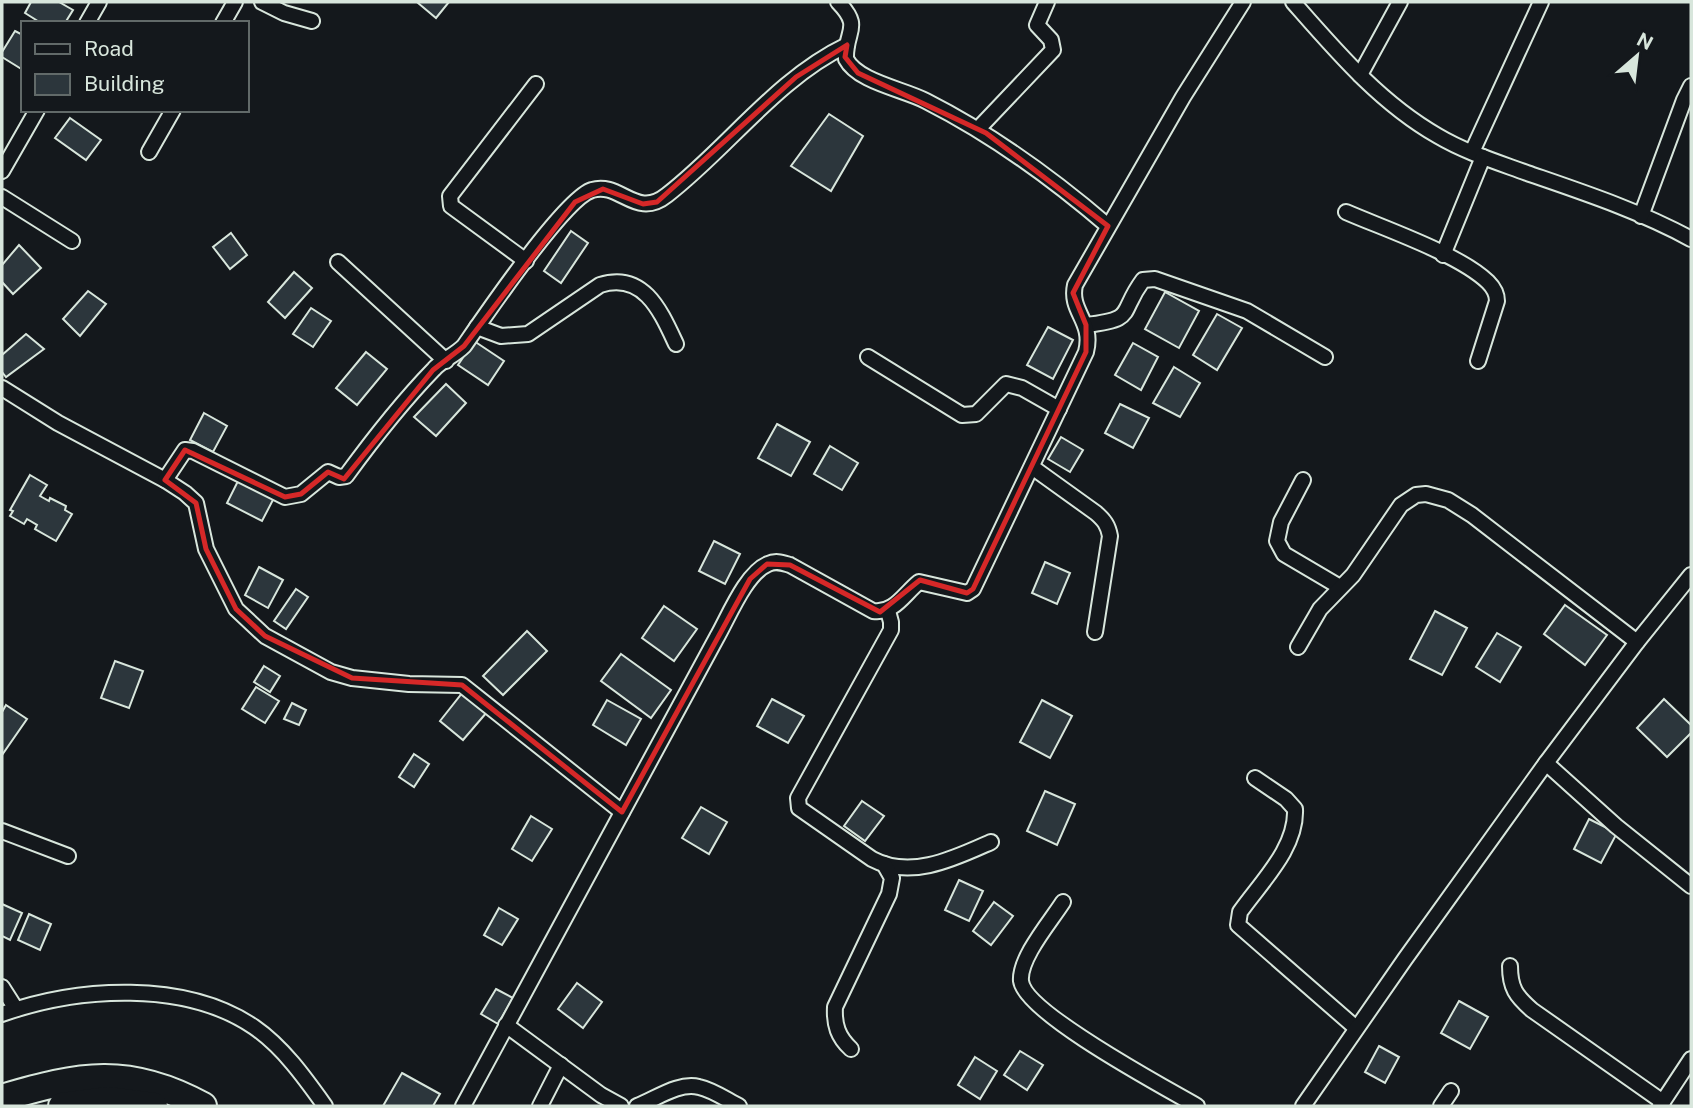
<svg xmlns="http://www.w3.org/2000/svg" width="1693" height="1108" font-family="'Public Sans',sans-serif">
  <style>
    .building { fill: #2c363c; stroke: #d8e6dc; stroke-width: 2 }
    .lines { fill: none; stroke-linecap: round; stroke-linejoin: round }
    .street-casing { stroke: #d8e6dc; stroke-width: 18 }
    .highway-casing { stroke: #d8e6dc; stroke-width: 30 }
    .street { stroke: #14181c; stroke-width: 14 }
    .highway { stroke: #14181c; stroke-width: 26 }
    .marked { fill: none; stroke: #d62828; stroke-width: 5; stroke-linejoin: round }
  </style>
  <rect width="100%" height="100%" fill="#14181c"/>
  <g class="building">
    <path d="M31,2H59L73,10L65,23H41L25,13Z"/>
    <path d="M419,2H449L436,18L418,3Z"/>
    <path d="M15,31L23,35V70L2,57V52Z"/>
    <path d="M829,114L863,136L831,191L791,166Z"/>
    <path d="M70,118L101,140L86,160L55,138Z"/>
    <path d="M571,231L588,243L561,283L544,271Z"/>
    <path d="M231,233L247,255L230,269L213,247Z"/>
    <path d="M19,245L41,268L13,294L2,282V265Z"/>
    <path d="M294,272L312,288L285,318L268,302Z"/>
    <path d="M88,291L106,304L80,336L63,319Z"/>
    <path d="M1165,292L1199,311L1179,348L1145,329Z"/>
    <path d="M311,308L331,321L313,347L293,334Z"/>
    <path d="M1217,314L1242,328L1217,370L1193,355Z"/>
    <path d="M1048,327L1073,340L1053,379L1027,365Z"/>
    <path d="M26,334L44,349L6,377L2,372V355Z"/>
    <path d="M474,341L504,361L488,385L458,365Z"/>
    <path d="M1133,343L1158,357L1141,390L1115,375Z"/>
    <path d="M366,352L387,369L357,405L336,388Z"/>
    <path d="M1174,367L1200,383L1180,417L1153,403Z"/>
    <path d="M446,384L466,403L436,436L414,417Z"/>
    <path d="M1120,404L1149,418L1133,448L1105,433Z"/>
    <path d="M204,413L227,426L213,452L190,440Z"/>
    <path d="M777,424L810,442L791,476L758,458Z"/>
    <path d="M1061,437L1083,450L1070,472L1048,459Z"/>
    <path d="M830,446L858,463L842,490L814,474Z"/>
    <path d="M30,475L47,485L40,496L49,501L50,498L66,506L65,510L72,514L56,541L35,529L37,525L27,519L24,524L10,516L13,511L10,510Z"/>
    <path d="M239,479L275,496L262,521L227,503Z"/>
    <path d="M714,541L740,554L725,584L699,571Z"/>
    <path d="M1045,562L1070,573L1057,604L1032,593Z"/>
    <path d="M259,567L283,580L268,608L245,595Z"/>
    <path d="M296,589L308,597L286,629L274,621Z"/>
    <path d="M1565,605L1607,635L1585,665L1544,634Z"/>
    <path d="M664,606L697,629L674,661L642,638Z"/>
    <path d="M1435,611L1467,628L1442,675L1410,659Z"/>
    <path d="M527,631L547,651L503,695L483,676Z"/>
    <path d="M1497,633L1521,647L1500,682L1476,667Z"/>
    <path d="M621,654L671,690L651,718L601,681Z"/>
    <path d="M115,661L143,671L129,708L101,698Z"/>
    <path d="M264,666L280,676L270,692L254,682Z"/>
    <path d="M256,687L279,701L265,723L242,709Z"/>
    <path d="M463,692L487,712L463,740L440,721Z"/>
    <path d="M772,699L804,716L788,743L757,726Z"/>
    <path d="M1664,699L1691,725V733L1667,757L1637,728Z"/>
    <path d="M607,700L641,719L626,745L593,725Z"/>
    <path d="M1042,700L1072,716L1050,758L1020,742Z"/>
    <path d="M292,703L306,710L299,725L284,719Z"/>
    <path d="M6,705L27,719L2,755V712Z"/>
    <path d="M414,754L429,764L414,787L399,777Z"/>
    <path d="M1045,791L1075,804L1057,845L1027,831Z"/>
    <path d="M862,801L884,816L865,841L844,826Z"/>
    <path d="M701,807L727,822L709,854L682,838Z"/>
    <path d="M531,816L552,829L532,861L512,849Z"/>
    <path d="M1589,819L1617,833L1601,863L1574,849Z"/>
    <path d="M959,880L983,891L969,921L945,910Z"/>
    <path d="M994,902L1013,916L991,945L973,931Z"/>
    <path d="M2,904L22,913L10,940L2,936Z"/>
    <path d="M499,908L518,919L502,945L484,935Z"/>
    <path d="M29,914L51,924L40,950L18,940Z"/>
    <path d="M577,983L602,1002L583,1028L558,1009Z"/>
    <path d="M496,989L513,998L498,1024L481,1014Z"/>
    <path d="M1459,1001L1488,1017L1470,1049L1441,1033Z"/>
    <path d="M1379,1046L1399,1057L1385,1083L1365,1072Z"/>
    <path d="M1020,1051L1043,1065L1027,1090L1004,1075Z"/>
    <path d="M975,1057L997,1071L980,1099L958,1085Z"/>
    <path d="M402,1073L440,1094L433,1106H383Z"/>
  </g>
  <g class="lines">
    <g class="street-casing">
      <g id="street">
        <path d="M262,2L284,13L312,21"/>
        <path d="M838,2C863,28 845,30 846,59C858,82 903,89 926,101C993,135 1051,177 1108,226"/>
        <path d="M1293,2C1336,51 1380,103 1438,136C1465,152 1497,162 1527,173C1582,192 1640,211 1691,239"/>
        <path d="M87,23L99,2"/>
        <path d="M223,23L235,2"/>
        <path d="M1360,75L1400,2"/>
        <path d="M978,129L1053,50L1051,40L1037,25L1047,2"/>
        <path d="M149,152L173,110"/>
        <path d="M1472,152L1541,2"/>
        <path d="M2,171L37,110"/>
        <path d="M2,197L72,241"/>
        <path d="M1346,212C1385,229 1459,254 1488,282C1494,288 1497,293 1497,301L1478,361"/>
        <path d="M1641,216L1684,100L1691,86"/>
        <path d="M1443,255L1483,157"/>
        <path d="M526,261L451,206L450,196L536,84"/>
        <path d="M338,262L446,361"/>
        <path d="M1086,325C1137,319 1118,314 1143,280L1155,279L1247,311L1325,357"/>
        <path d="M477,327L501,336L528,334L600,285C644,271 661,312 676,344"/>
        <path d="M868,357L962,415L976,414L1006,384L1022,388L1059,409"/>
        <path d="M2,388L58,423L165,480L185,493L196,503L206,549L236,609L265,636L331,672L352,678L409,684L462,685L622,812"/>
        <path d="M1032,467L1096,513C1104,520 1108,525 1110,536L1095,632"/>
        <path d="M165,480L185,450L193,451L285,497L301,494L328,472L339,477L346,476C373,439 402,402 434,369C442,360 454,356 464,346C484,317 565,198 592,190C620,181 636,220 667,195C729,147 776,79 847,45"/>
        <path d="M1303,480L1281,522L1277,541L1284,554L1340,587"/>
        <path d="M888,611L891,622V630L798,798L799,808L872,859C911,880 955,858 991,842"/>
        <path d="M1298,647L1320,609L1353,575L1401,505L1416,495L1426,494L1448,500L1472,515L1637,642"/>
        <path d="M1546,763L1616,826L1691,886"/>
        <path d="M1255,778L1286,799L1295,809C1297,848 1261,882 1240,912L1238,925L1356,1028"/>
        <path d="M2,831L68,856"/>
        <path d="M1063,902C1051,921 1019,958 1021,981C1025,1013 1166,1088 1197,1106"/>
        <path d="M1510,966C1510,988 1516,996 1532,1010L1663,1102"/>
        <path d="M2,987L16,1009"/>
        <path d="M2,1014C78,987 185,980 254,1027C283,1047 305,1078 325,1106"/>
        <path d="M506,1025L601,1095L621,1106"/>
        <path d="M851,1049C838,1037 834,1025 835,1007L889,894L892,878L884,864"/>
        <path d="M463,1106L717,637C729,616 746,573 768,564C776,560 783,563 790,565L873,611C894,614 904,594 919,582L967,593L973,589L1086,352C1094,321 1069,312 1075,285L1183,97L1243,2"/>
        <path d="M540,1106L561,1065"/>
        <path d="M637,1106C656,1099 678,1082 699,1087C713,1090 727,1100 739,1106"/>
        <path d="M1303,1106L1405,959L1546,763L1637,642L1691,575"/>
        <path d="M1441,1106L1451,1091"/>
        <path d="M1660,1106L1691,1059"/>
      </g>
    </g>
    <g class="highway-casing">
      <g id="highway">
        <path d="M2,1098C80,1075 128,1065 203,1106"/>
        <path d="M62,1106L108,1100L154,1106"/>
      </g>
    </g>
    <use href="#street" class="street"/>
    <use href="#highway" class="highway"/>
  </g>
  <path class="marked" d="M847,45L845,57L858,73L986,133L1108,226L1073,293L1086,325V352L973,589L967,593L920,580L880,612L790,565L767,564L750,579L622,812L462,685L352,678L265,636L236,609L206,549L196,503L165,480L185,450L285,497L301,494L328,472L344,479L433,370L464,346L575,202L603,189L643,204L657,202L796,77Z"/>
  <rect width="1693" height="1108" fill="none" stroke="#d8e6dc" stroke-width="7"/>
  <rect x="21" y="21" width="228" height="91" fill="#14181c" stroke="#626a69" stroke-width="2"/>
  <rect x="35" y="44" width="35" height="10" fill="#14181c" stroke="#626a69" stroke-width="2"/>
  <text x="84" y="56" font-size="21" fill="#d8e6dc">Road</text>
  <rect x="35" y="74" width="35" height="21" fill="#2c363c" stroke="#626a69" stroke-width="2"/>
  <text x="84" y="91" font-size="21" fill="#d8e6dc">Building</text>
  <g transform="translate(1637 56) rotate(28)" stroke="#14181c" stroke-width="5" paint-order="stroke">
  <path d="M0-5L12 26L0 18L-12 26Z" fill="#d8e6dc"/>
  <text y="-10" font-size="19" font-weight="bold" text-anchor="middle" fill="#d8e6dc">N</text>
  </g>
</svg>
